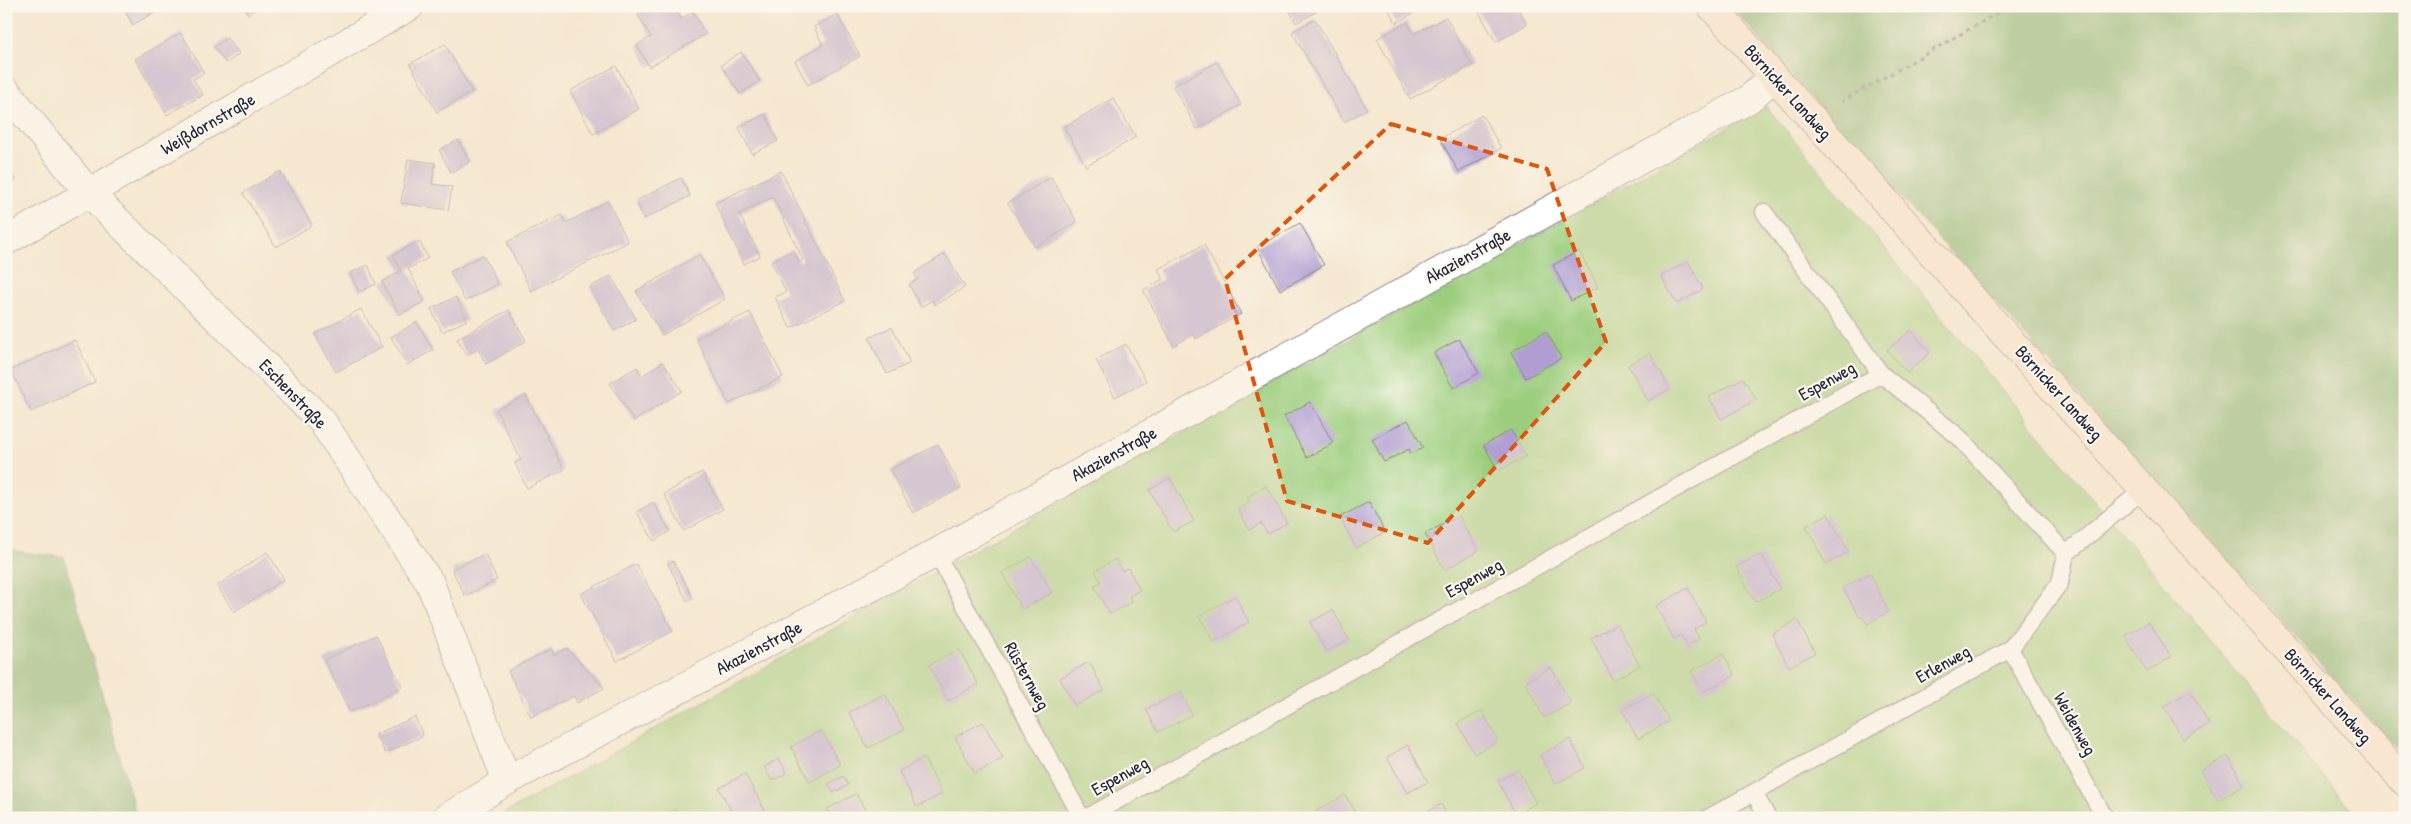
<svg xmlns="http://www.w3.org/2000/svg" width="2411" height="824" font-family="'Patrick Hand',sans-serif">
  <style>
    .green { fill: #9bcd7d; stroke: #5e785c }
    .forest { fill: #7cb06c; stroke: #4f6954 }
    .building { fill: #b09ed2 }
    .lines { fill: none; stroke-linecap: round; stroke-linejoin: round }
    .lane-casing { stroke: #8c8486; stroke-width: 19 }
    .street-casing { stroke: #8c8486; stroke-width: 30 }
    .secondary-casing { stroke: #8c8486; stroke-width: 30 }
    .path { stroke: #8c8486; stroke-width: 3; stroke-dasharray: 4 4; stroke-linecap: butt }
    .lane { stroke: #fff; stroke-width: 16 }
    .street { stroke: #fff; stroke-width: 28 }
    .secondary { stroke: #fce5d0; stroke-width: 28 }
    .marked { fill: none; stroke: #de560e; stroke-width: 4; stroke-dasharray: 10 6; stroke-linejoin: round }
    .labels { text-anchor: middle; stroke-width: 4.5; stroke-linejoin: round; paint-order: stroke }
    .street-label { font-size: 18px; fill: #22223b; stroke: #fbf7ec }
  </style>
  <rect width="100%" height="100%" fill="#fbf7ec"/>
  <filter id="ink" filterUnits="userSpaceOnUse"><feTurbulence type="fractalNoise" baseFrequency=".02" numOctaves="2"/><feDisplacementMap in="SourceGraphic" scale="10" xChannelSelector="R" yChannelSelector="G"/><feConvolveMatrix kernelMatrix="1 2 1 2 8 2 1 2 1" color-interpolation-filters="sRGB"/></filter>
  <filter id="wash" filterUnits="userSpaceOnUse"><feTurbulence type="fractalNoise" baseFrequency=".0096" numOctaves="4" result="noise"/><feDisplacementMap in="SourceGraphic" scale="20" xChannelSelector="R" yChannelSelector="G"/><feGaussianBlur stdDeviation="1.12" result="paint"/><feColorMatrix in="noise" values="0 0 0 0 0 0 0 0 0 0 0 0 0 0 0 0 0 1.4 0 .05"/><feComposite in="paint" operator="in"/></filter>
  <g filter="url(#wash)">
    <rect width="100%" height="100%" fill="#f5e7d0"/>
    <path class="green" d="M1766,106L2358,818H496Z"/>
    <g class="forest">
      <path d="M1731,6H2405V758L1808,94Z"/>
      <path d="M6,550L64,557L137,818H6Z"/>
    </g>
    <g id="blocks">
      <g class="building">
        <path d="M122,6H164L133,25Z"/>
        <path d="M244,6H261L248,14Z"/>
        <path d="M654,6H674L681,19L693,12L706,34L649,67L637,45L651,37L638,15Z"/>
        <path d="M1287,6H1313L1316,12L1296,23Z"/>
        <path d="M1387,6H1426L1396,23Z"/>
        <path d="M1517,6L1527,24L1496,42L1476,7Z"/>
        <path d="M837,14L860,56L808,85L795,61L823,45L814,27Z"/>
        <path d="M1446,17L1472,65L1410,99L1377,39L1407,22L1414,34Z"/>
        <path d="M1315,19L1367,109L1344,122L1292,32Z"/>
        <path d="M181,33L204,73L193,79L203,95L167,115L135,59Z"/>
        <path d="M227,38L239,54L226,63L214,47Z"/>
        <path d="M445,44L472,92L437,112L410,64Z"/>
        <path d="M741,52L760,81L740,94L721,65Z"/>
        <path d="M1217,62L1241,105L1197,129L1173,86Z"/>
        <path d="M616,66L639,109L593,134L570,91Z"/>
        <path d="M1113,98L1136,137L1086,166L1064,127Z"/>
        <path d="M765,114L778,141L752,154L739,127Z"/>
        <path d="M1482,115L1501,148L1459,172L1440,139Z"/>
        <path d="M458,140L470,162L451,172L439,150Z"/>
        <path d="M408,159L435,163L432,184L452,187L448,210L401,203Z"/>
        <path d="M6,163L16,180L6,185Z"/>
        <path d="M280,171L312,225L276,247L243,193Z"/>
        <path d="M781,171L845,301L790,328L775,297L786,292L771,261L793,250L799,262L803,260L773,197L739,214L760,256L744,264L715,203Z"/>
        <path d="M1051,177L1077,222L1035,247L1008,203Z"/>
        <path d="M681,178L690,196L644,219L636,201Z"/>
        <path d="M608,201L628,242L531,291L507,242L562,215L566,223Z"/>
        <path d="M1300,223L1324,265L1280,290L1257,247Z"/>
        <path d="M419,241L428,258L408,269L425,301L399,315L382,282L401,271L393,255Z"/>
        <path d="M1204,245L1241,314L1196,339L1193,334L1174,346L1143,290L1163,279L1158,269Z"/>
        <path d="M1579,251L1598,287L1571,301L1553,265Z"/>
        <path d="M945,254L965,287L935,305L932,300L921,307L909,285L918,279L914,273Z"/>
        <path d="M483,255L498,284L465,301L450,272Z"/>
        <path d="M699,255L725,299L662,335L636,291Z"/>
        <path d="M1688,261L1703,289L1677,304L1661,276Z"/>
        <path d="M368,265L376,284L359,292L350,273Z"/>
        <path d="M611,276L636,319L614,331L590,287Z"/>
        <path d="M456,297L467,320L442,332L431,309Z"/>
        <path d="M361,309L382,347L336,372L315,334Z"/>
        <path d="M509,310L526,341L486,364L478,349L467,355L457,339Z"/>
        <path d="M750,312L783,377L729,404L696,338Z"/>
        <path d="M417,322L433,350L407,365L391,337Z"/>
        <path d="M892,327L910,363L887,374L869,338Z"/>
        <path d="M1911,330L1930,353L1907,373L1887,350Z"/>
        <path d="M1546,331L1561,358L1526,378L1511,352Z"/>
        <path d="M1459,339L1479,373L1453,388L1434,353Z"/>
        <path d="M75,340L95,382L31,412L11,370Z"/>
        <path d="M1126,344L1146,381L1115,397L1096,360Z"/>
        <path d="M1650,353L1670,389L1648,401L1628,365Z"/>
        <path d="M663,362L682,391L634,421L610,383L637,367L642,376Z"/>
        <path d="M1743,378L1756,400L1721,419L1709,397Z"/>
        <path d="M526,395L564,470L527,488L515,463L521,460L496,410Z"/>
        <path d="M1310,402L1333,443L1307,458L1284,416Z"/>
        <path d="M1408,420L1423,448L1411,454L1409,449L1384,462L1372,439Z"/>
        <path d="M1511,430L1526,456L1498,471L1484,445Z"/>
        <path d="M938,444L961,488L913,513L890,470Z"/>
        <path d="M702,472L723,509L684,531L664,494Z"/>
        <path d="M1170,478L1194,521L1173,532L1149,490Z"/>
        <path d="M1266,486L1287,523L1268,534L1261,523L1249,530L1238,509L1250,502L1247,497Z"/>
        <path d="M653,502L670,531L654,541L637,512Z"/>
        <path d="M1369,502L1385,532L1356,548L1340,517Z"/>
        <path d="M1828,514L1849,552L1826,564L1806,526Z"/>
        <path d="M1459,516L1478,551L1445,570L1425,534Z"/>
        <path d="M267,552L284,579L234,612L217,586Z"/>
        <path d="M485,554L497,580L465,596L452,569Z"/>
        <path d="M1761,554L1780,589L1755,602L1736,567Z"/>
        <path d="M1031,557L1052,593L1022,609L1002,573Z"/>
        <path d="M1116,559L1122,571L1128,568L1140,590L1129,596L1132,602L1110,614L1094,586L1101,582L1095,571Z"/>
        <path d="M673,561L693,598L687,601L668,564Z"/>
        <path d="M636,564L673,631L617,661L581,594Z"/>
        <path d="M1870,573L1889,612L1867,624L1863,617L1860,618L1843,588Z"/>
        <path d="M1688,588L1706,622L1694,629L1699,639L1687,646L1681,635L1674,639L1656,606Z"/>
        <path d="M1235,596L1249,622L1214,642L1199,616Z"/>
        <path d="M1333,610L1349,640L1326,652L1310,622Z"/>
        <path d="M1797,620L1815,653L1789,667L1772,634Z"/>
        <path d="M2149,622L2171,657L2147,672L2125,636Z"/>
        <path d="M1617,624L1640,666L1613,680L1591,638Z"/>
        <path d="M376,635L402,687L350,712L324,660Z"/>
        <path d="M567,648L604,688L577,703L574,696L531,717L508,671L551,649L554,655Z"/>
        <path d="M959,649L978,684L948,701L929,665Z"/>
        <path d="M1723,654L1735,675L1703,692L1691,671Z"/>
        <path d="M1089,662L1104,690L1075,706L1060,678Z"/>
        <path d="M1551,667L1571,703L1544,718L1525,682Z"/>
        <path d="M2190,691L2209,724L2183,739L2164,706Z"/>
        <path d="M1181,692L1192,715L1158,732L1146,709Z"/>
        <path d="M1653,693L1669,721L1638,739L1622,710Z"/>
        <path d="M885,694L904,730L868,748L849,712Z"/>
        <path d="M1482,711L1498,741L1474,754L1458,723Z"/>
        <path d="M415,717L423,736L385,753L376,734Z"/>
        <path d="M983,722L1003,758L975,774L955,737Z"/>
        <path d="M821,730L840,765L810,782L791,747Z"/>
        <path d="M1570,739L1585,768L1555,784L1540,755Z"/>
        <path d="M1408,745L1428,782L1407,793L1387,757Z"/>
        <path d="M2228,756L2244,786L2217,800L2201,770Z"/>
        <path d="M924,758L942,794L917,807L899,771Z"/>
        <path d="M779,759L787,773L772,781L764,767Z"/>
        <path d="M1518,770L1536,803L1516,815L1498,781Z"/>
        <path d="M745,774L766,812L755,818H735L719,788Z"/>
        <path d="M843,776L848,785L833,793L828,784Z"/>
        <path d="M856,794L870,818H831L827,809Z"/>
        <path d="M1345,795L1359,818H1319L1316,811Z"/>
        <path d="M1441,804L1448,818H1416Z"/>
        <path d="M675,809L680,818H660Z"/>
      </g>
    </g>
  </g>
  <g filter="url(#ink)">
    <use href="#blocks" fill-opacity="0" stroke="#8c8486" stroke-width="1"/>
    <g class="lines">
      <g class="lane-casing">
        <g id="lane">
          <path d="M1764,212L1881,374L1960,438L2066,554"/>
          <path d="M936,553L1082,818"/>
          <path d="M2010,649L2105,818"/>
          <path d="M1754,793L1768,818"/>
          <path d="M1086,818L1881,374"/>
          <path d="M1708,818L2010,649L2060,583L2066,554L2144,489"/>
        </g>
      </g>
      <g class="street-casing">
        <g id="street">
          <path d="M6,91L89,193L321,420L430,583L507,781"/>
          <path d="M6,241L410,6"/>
          <path d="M446,818L507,781L936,553L1749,99L1774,77"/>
        </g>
      </g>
      <g class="secondary-casing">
        <path id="secondary" d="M1711,6L2405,782"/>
      </g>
      <path class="path" d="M1841,102L2010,6"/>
      <use href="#lane" class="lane"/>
      <use href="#street" class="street"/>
      <use href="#secondary" class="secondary"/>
    </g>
  </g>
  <path d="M0 0H2411V824H0ZM1391,124L1547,169L1606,342L1428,543L1287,501L1225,279Z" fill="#f5e7d0" fill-opacity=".55" fill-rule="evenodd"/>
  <path class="marked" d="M1391,124L1547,169L1606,342L1428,543L1287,501L1225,279Z"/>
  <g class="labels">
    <g class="street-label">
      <text transform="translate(1788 92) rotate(48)" y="6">Börnicker Landweg</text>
      <text transform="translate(208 124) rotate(-30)" y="6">Weißdornstraße</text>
      <text transform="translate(1468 256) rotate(-29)" y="6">Akazienstraße</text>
      <text transform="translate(1827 381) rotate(-29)" y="6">Espenweg</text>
      <text transform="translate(2059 393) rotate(48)" y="6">Börnicker Landweg</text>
      <text transform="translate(293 394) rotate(46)" y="6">Eschenstraße</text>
      <text transform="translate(1114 454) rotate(-29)" y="6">Akazienstraße</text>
      <text transform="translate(1474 578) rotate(-29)" y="6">Espenweg</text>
      <text transform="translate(759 648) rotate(-28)" y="6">Akazienstraße</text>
      <text transform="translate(1943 664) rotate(-29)" y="6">Erlenweg</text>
      <text transform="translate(1027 676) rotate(61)" y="6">Rüsternweg</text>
      <text transform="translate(2328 696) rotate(48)" y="6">Börnicker Landweg</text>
      <text transform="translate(2075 724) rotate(61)" y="6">Weidenweg</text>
      <text transform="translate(1120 776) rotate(-29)" y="6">Espenweg</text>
    </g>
  </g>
  <rect width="2411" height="824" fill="none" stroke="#fbf7ec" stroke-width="25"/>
</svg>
